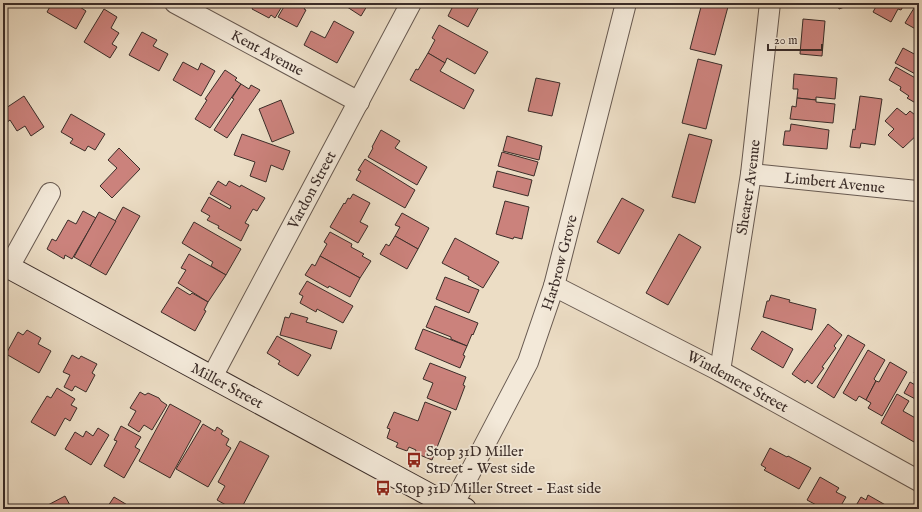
<svg xmlns="http://www.w3.org/2000/svg" width="922" height="512" font-family="'IM FELL English',serif">
  <style>
    .building { fill: #cb827c; stroke: #3b2d29 }
    .lines { fill: none; stroke-linecap: round; stroke-linejoin: round }
    .street-casing { stroke: #675950; stroke-width: 22 }
    .secondary-casing { stroke: #3b2d29; stroke-width: 24 }
    .street { stroke: #f3e9d9; stroke-width: 20 }
    .secondary { stroke: #f3e9d9; stroke-width: 22 }
    .labels { text-anchor: middle; stroke-width: 3.5; stroke-linejoin: round; paint-order: stroke }
    .street-label { font-size: 15px; fill: #3b2d29; stroke: #f3e9d9 }
    .poi-label { font-size: 15px; fill: #3b2d29; stroke: #f3e9d9; text-anchor: start }
  </style>
  <rect width="100%" height="100%" fill="#ecddc5"/>
  <filter id="stains"><feTurbulence type="fractalNoise" baseFrequency=".005" numOctaves="4"/><feColorMatrix values="0 0 0 0 .2 0 0 0 0 .09 0 0 0 0 .02 0 0 0 .5 -.17"/></filter>
  <radialGradient id="worn" r=".72"><stop offset=".6" stop-color="#630" stop-opacity="0"/><stop offset="1" stop-color="#630" stop-opacity=".3"/></radialGradient>
  <g class="building">
    <path d="M52,3H74L86,11L76,29L47,12Z"/>
    <path d="M255,3H284L275,18L271,15L269,18L252,9Z"/>
    <path d="M286,3H308L304,9L306,10L297,27L278,17Z"/>
    <path d="M341,3H367L365,5L367,6L361,16Z"/>
    <path d="M451,3H481L468,27L448,16L452,8L450,6Z"/>
    <path d="M702,3H729L715,55L690,49Z"/>
    <path d="M837,3H855L839,9Z"/>
    <path d="M878,3H905L901,10L898,9L891,22L873,12Z"/>
    <path d="M917,3H919V31L905,23Z"/>
    <path d="M104,9L117,17L111,28L119,33L112,44L117,47L110,58L84,42Z"/>
    <path d="M803,19L825,21L822,56L800,54Z"/>
    <path d="M334,21L354,32L337,63L304,45L311,31L325,38Z"/>
    <path d="M439,25L488,52L475,74L447,58L445,63L428,53L435,40L432,38Z"/>
    <path d="M142,32L157,40L153,46L168,54L159,71L129,55Z"/>
    <path d="M903,48L918,56L919,55V76L895,63Z"/>
    <path d="M428,53L445,63L440,71L474,90L464,109L410,80L416,69L418,70Z"/>
    <path d="M698,59L722,65L706,129L682,123Z"/>
    <path d="M183,62L198,70L201,63L215,71L201,96L173,80Z"/>
    <path d="M896,67L919,80V105L907,98L909,96L900,90L901,87L889,80Z"/>
    <path d="M225,70L237,78L235,80L241,84L210,128L195,119L207,100L205,99Z"/>
    <path d="M794,74L837,78L835,99L816,97V100L797,98L798,89H793Z"/>
    <path d="M536,78L560,83L552,116L528,111Z"/>
    <path d="M241,84L249,89L251,85L260,90L227,138L214,130L234,99L232,98Z"/>
    <path d="M24,96L44,127L31,136L25,126L17,131L10,120L6,123L3,118V110Z"/>
    <path d="M860,96L882,99L875,145L861,143L860,148L850,147L853,129L855,130Z"/>
    <path d="M797,98L816,100V102L835,104L833,123L790,119L792,106L796,107Z"/>
    <path d="M281,100L294,133L272,142L259,109Z"/>
    <path d="M897,108L906,115L910,111L919,118V133L903,148L888,135L894,129L885,121Z"/>
    <path d="M71,114L105,134L95,150L88,146L85,151L70,143L73,139L61,132Z"/>
    <path d="M791,124L829,130L827,149L783,145L785,131H790Z"/>
    <path d="M381,130L400,141L395,148L427,167L417,185L368,157L373,148L372,147Z"/>
    <path d="M242,134L290,151L283,170L271,165L266,182L250,176L255,162L234,155Z"/>
    <path d="M689,134L712,140L695,203L672,197Z"/>
    <path d="M507,136L542,146L539,160L503,151Z"/>
    <path d="M119,148L140,169L112,198L100,186L117,168L108,160Z"/>
    <path d="M502,152L538,162L534,176L498,166Z"/>
    <path d="M365,159L415,190L405,208L356,180L361,171L358,170Z"/>
    <path d="M497,171L532,180L528,196L493,187Z"/>
    <path d="M218,181L226,186L229,181L240,187L241,185L265,198L257,211L253,209L245,223L249,225L241,241L218,228L219,226L207,220L210,216L201,211L209,197L230,209L231,206L210,194Z"/>
    <path d="M353,194L370,203L360,222L368,226L358,243L330,227L344,203L345,204L348,198L350,199Z"/>
    <path d="M622,198L644,210L619,254L597,242Z"/>
    <path d="M505,201L529,207L522,239L514,237L513,239L496,234Z"/>
    <path d="M123,207L140,216L106,275L90,266Z"/>
    <path d="M83,211L96,218L72,259L65,255L64,259L47,249L52,239L56,241L68,220L76,224Z"/>
    <path d="M99,212L116,221L90,266L74,257Z"/>
    <path d="M402,213L429,228L418,249L395,236L400,227L395,225Z"/>
    <path d="M194,222L241,249L226,275L211,266L213,262L182,243Z"/>
    <path d="M330,232L352,244L351,247L364,254L362,256L371,261L360,278L320,256L327,244L324,242Z"/>
    <path d="M679,234L701,247L668,305L646,293Z"/>
    <path d="M395,236L418,249L407,269L380,254L386,244L389,246Z"/>
    <path d="M455,238L499,262L483,288L468,279L469,277L442,263Z"/>
    <path d="M189,254L226,275L208,302L178,283L186,270L181,268Z"/>
    <path d="M320,256L360,278L350,297L329,286L328,288L305,275L312,264L315,266Z"/>
    <path d="M445,277L479,290L469,313L436,299Z"/>
    <path d="M307,281L353,306L343,323L317,309L316,312L300,303L303,296L299,294Z"/>
    <path d="M177,287L190,295L192,293L208,302L204,310L206,311L195,331L161,312Z"/>
    <path d="M771,295L790,300L789,302L816,309L812,330L763,317L767,301H769Z"/>
    <path d="M435,306L478,323L473,335L472,334L467,346L451,339V337L426,327Z"/>
    <path d="M291,313L308,318L306,322L337,331L331,349L280,335L285,317L289,318Z"/>
    <path d="M828,324L842,335L834,346L836,348L822,367L824,368L812,384L807,380L805,383L792,374Z"/>
    <path d="M423,329L467,346L463,355L465,356L460,368L415,349Z"/>
    <path d="M27,330L41,338L38,344L51,351L39,373L6,354L18,332L23,335Z"/>
    <path d="M762,331L793,349L783,368L751,349Z"/>
    <path d="M848,335L865,345L834,398L817,387Z"/>
    <path d="M277,336L311,355L298,376L278,364L280,361L267,353Z"/>
    <path d="M868,350L885,360L874,379L876,381L866,400L859,396L856,401L843,393Z"/>
    <path d="M72,355L79,359L81,356L97,364L92,373L95,375L86,392L75,386L72,391L64,387L70,375L63,372Z"/>
    <path d="M890,362L907,372L882,416L868,408L871,403L866,400L876,381L879,382Z"/>
    <path d="M430,363L466,377L463,385L465,386L456,410L427,398L433,383L423,379Z"/>
    <path d="M919,365V376L914,373Z"/>
    <path d="M910,382L917,386L919,383V401L904,393Z"/>
    <path d="M57,388L75,399L71,405L77,408L70,421L65,418L55,436L31,422L47,396L51,398Z"/>
    <path d="M140,392L145,395L148,393L159,398L161,401L167,405L152,430L144,425L139,432L128,425L136,411L130,408Z"/>
    <path d="M897,394L909,401L903,411L919,420V433L914,442L881,423Z"/>
    <path d="M425,402L451,412L432,460L415,453L416,450L409,447L407,451L396,447L398,443L387,438L390,429L387,428L394,412L418,421Z"/>
    <path d="M170,404L201,421L170,478L139,461Z"/>
    <path d="M203,424L215,431L217,427L223,431L221,434L229,439L226,445L231,448L208,487L176,469Z"/>
    <path d="M121,426L141,437L135,447L140,450L124,478L104,466L117,441L114,440Z"/>
    <path d="M98,428L109,435L91,465L65,449L75,432L83,437L86,431L93,436Z"/>
    <path d="M240,441L269,456L241,509H233L217,500L225,486L218,482Z"/>
    <path d="M770,448L787,457L788,456L811,468L799,489L764,470L766,468L761,465Z"/>
    <path d="M820,477L839,488L836,492L846,497L839,509H820V507L807,500Z"/>
    <path d="M868,495L889,507L888,509H854L861,497L866,500Z"/>
    <path d="M65,496L72,509H50L48,505Z"/>
    <path d="M114,497L134,509H106Z"/>
  </g>
  <g class="lines">
    <g class="street-casing">
      <g id="street">
        <path id="s1" d="M175,3L359,102"/>
        <path id="s2" d="M751,174L917,191L919,190"/>
        <path d="M9,267L50,193"/>
        <path id="s3" d="M554,286L720,371L919,481"/>
        <path id="s4" d="M720,371L751,174L770,3"/>
        <path id="s5" d="M212,377L411,3"/>
        <path id="s6" d="M452,507L528,362L554,286L626,3"/>
      </g>
    </g>
    <g class="secondary-casing">
      <g id="secondary">
        <path id="s7" d="M3,264L452,507L465,509"/>
      </g>
    </g>
    <use href="#street" class="street"/>
    <use href="#secondary" class="secondary"/>
  </g>
  <defs>
    <g id="bus-bare" transform="scale(1.2)"><path d="M-5-6H5V4H4V6H2V4H-2V6H-4V4H-5ZM-3.5-4V0h7V-4ZM-3.5 1.2v1.5H-2V1.2ZM2 1.2v1.5H3.5V1.2Z" fill="#8f2418" stroke="#f3e9d9" stroke-width="2.5" paint-order="stroke"/></g>
  </defs>
  <g fill-rule="evenodd">
    <use href="#bus-bare" x="414" y="460"/>
    <use href="#bus-bare" x="383" y="488"/>
  </g>
  <g class="labels">
    <g class="street-label">
      <text dy="5" stroke="none"><textPath href="#s1" startOffset="105">Kent Avenue</textPath></text>
      <text dy="5" stroke="none"><textPath href="#s2" startOffset="84">Limbert Avenue</textPath></text>
      <text dy="5" stroke="none"><textPath href="#s4" startOffset="186">Shearer Avenue</textPath></text>
      <text dy="5" stroke="none"><textPath href="#s5" startOffset="212">Vardon Street</textPath></text>
      <text dy="5" stroke="none"><textPath href="#s6" startOffset="268">Harbrow Grove</textPath></text>
      <text dy="5" stroke="none"><textPath href="#s3" startOffset="207">Windemere Street</textPath></text>
      <text dy="5" stroke="none"><textPath href="#s7" startOffset="255">Miller Street</textPath></text>
    </g>
    <g class="poi-label">
      <text x="426" y="456">Stop 31D Miller<tspan x="426" dy="17">Street - West side</tspan></text>
      <text x="395" y="493">Stop 31D Miller Street - East side</text>
    </g>
  </g>
  <rect width="922" height="512" fill="none" stroke="#ecddc5" stroke-width="16"/>
  <rect x="4" y="4" width="914" height="504" fill="none" stroke="#3b2d29" stroke-width="2"/>
  <rect x="8" y="8" width="906" height="496" fill="none" stroke="#3b2d29"/>
  <path d="M768 44v6h54v-6" fill="none" stroke="#3b2d29" stroke-width="2"/>
  <text x="774" y="44" font-size="12" fill="#3b2d29" stroke="#f3e9d9" stroke-width="3" paint-order="stroke">20 m</text>
  <rect width="100%" height="100%" filter="url(#stains)"/>
  <rect width="100%" height="100%" fill="url(#worn)"/>
</svg>
